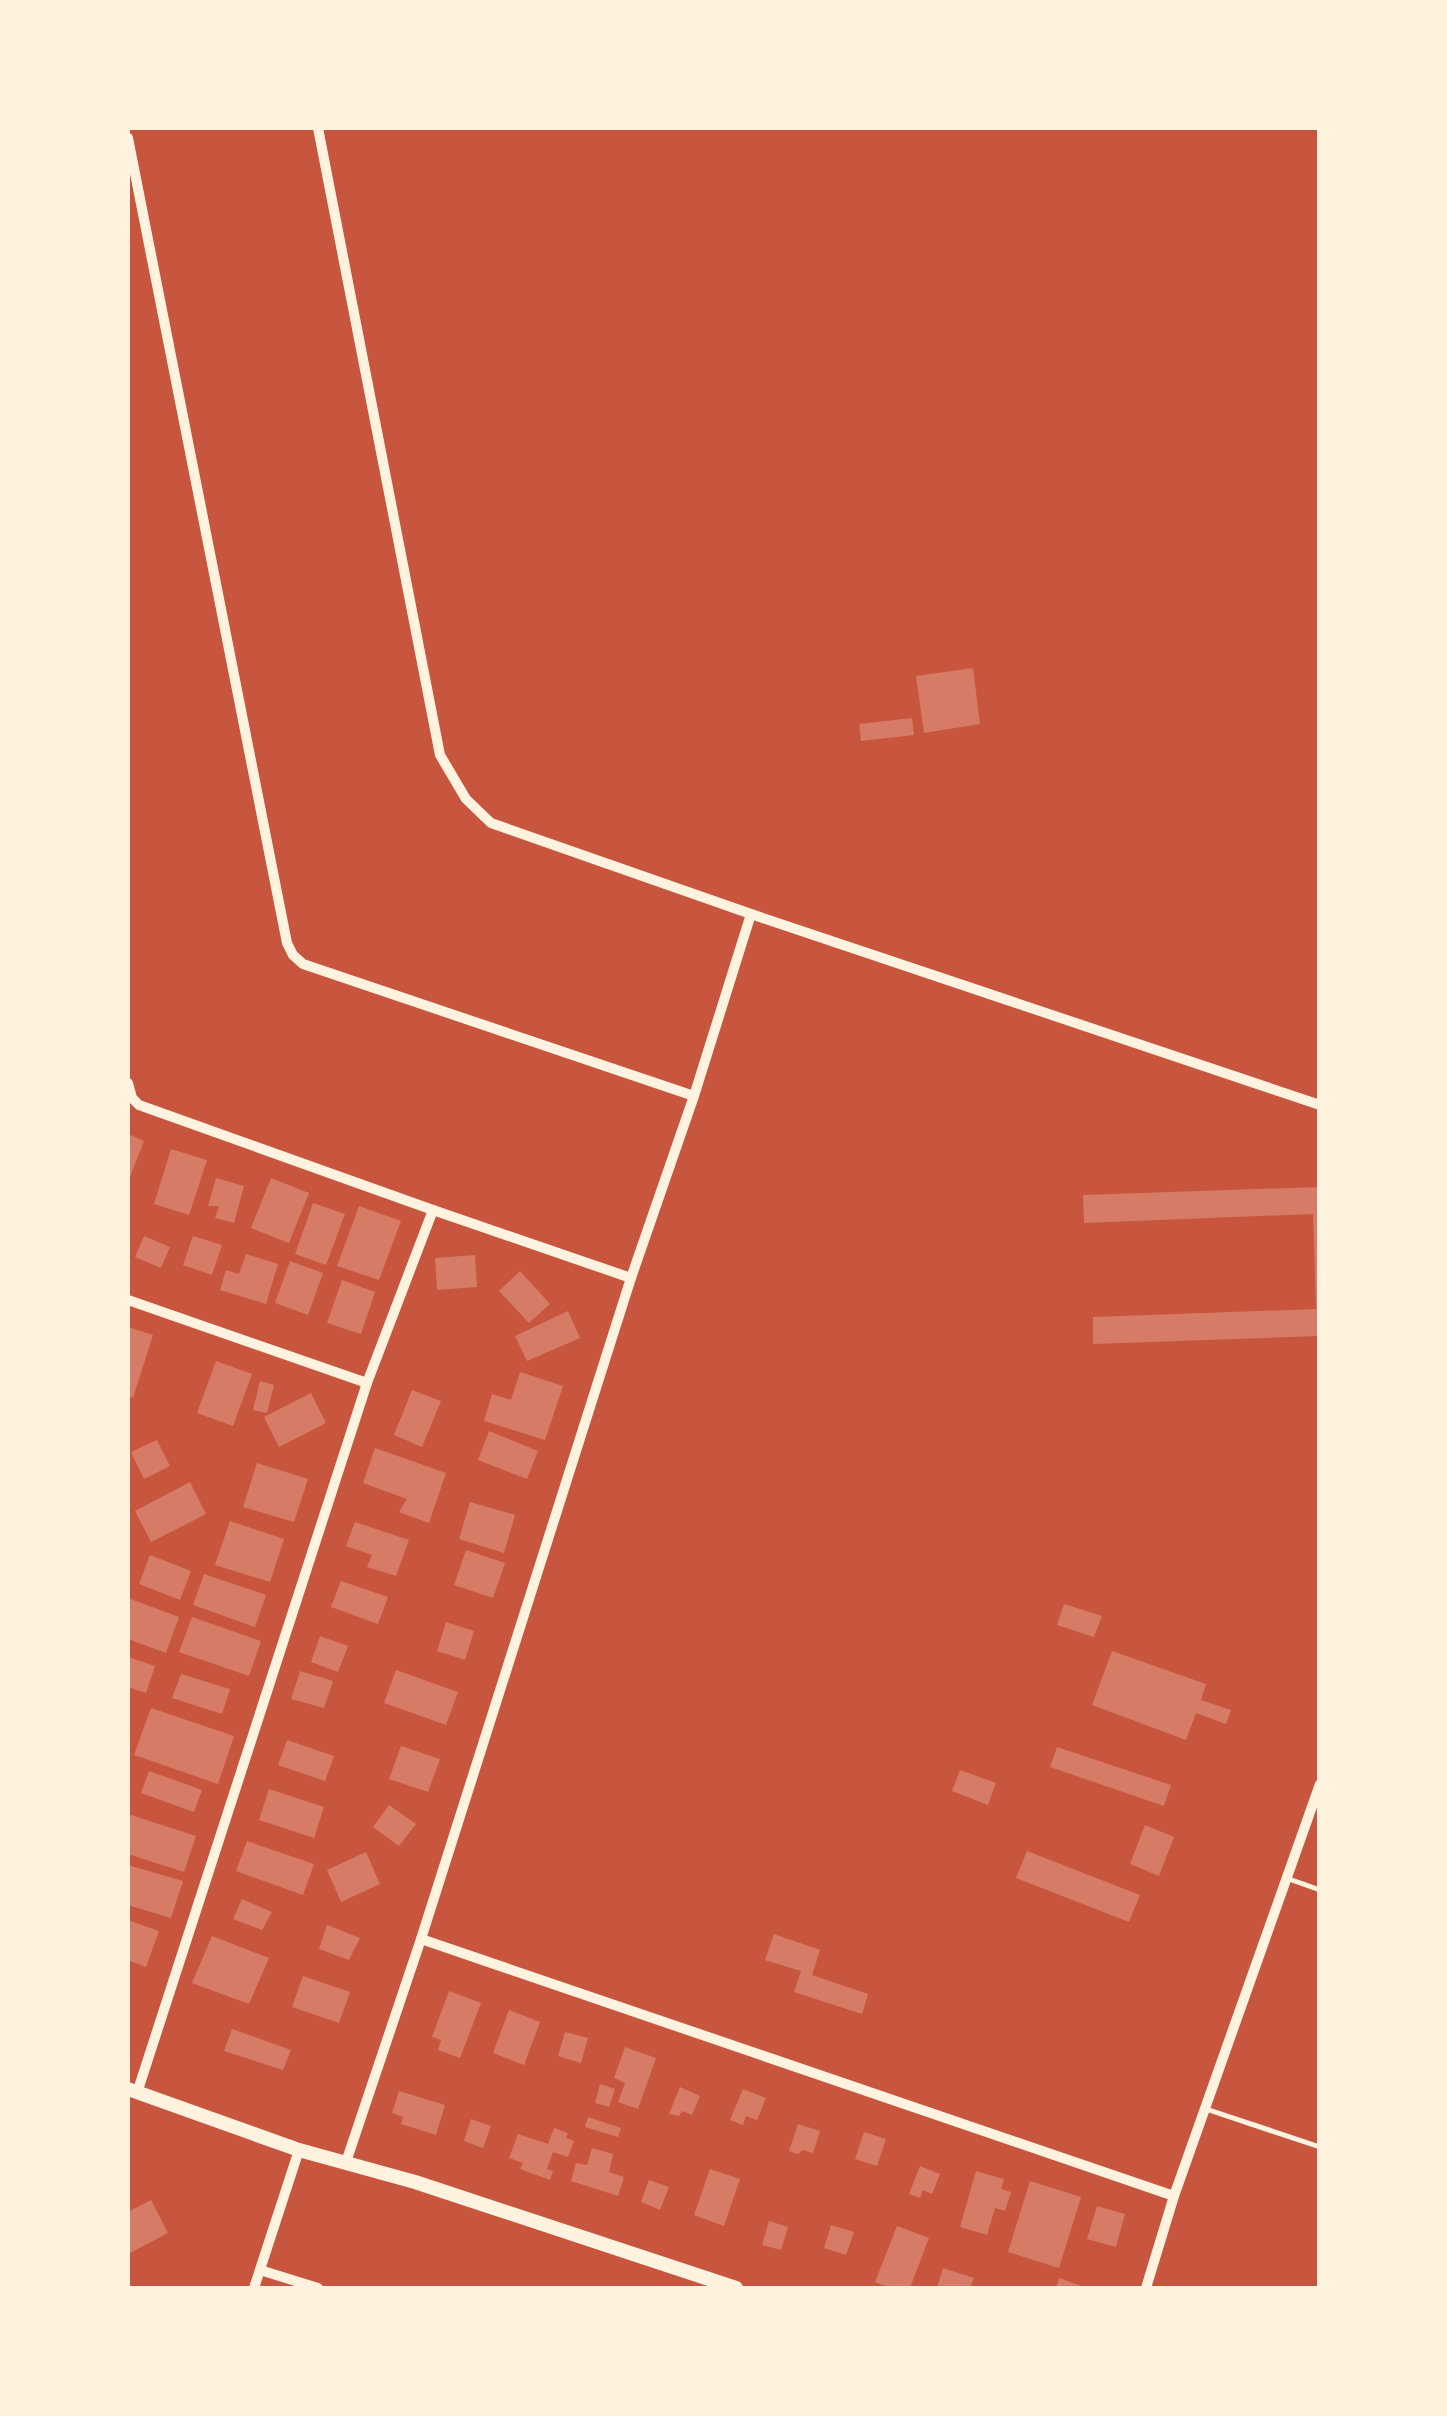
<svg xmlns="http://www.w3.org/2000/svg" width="1447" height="2416" font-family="'Noto Sans',sans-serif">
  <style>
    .building { fill: #d67c66 }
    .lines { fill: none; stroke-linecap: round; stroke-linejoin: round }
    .service { stroke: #fff3e0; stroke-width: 5 }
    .minor { stroke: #fff3e0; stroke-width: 10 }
    .tertiary { stroke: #fff3e0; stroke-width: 14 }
  </style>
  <rect width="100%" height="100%" fill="#c8553d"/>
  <g class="building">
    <path d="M973,668L980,724L924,733L916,676Z"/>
    <path d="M912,718L914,735L861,741L859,724Z"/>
    <path d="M128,1134L144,1141L128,1182Z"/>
    <path d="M171,1149L207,1160L189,1215L154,1204Z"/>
    <path d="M216,1178L244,1186L234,1223L215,1218L219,1206H208Z"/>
    <path d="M271,1178L309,1193L289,1243L251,1228Z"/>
    <path d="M1320,1187V1336L1093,1344V1317L1316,1309L1313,1214L1084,1223L1083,1195Z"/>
    <path d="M313,1203L345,1214L326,1265L295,1254Z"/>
    <path d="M359,1206L401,1221L379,1280L337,1266Z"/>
    <path d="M144,1236L170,1247L161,1268L135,1257Z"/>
    <path d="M193,1236L222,1245L212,1275L183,1265Z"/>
    <path d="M246,1254L278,1264L266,1304L220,1290L226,1270L239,1274Z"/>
    <path d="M475,1255L477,1287L437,1290L435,1258Z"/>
    <path d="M290,1261L323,1273L308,1315L275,1303Z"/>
    <path d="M520,1271L550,1304L529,1323L499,1291Z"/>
    <path d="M342,1280L375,1292L361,1334L327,1323Z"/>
    <path d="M568,1311L580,1338L527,1361L515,1336Z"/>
    <path d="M128,1327L153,1335L133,1398L128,1396Z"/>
    <path d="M216,1361L252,1374L233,1426L197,1413Z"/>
    <path d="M520,1372L563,1386L545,1440L484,1421L492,1394L511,1400Z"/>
    <path d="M260,1381L274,1385L267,1413L253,1410Z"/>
    <path d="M412,1390L441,1401L422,1447L394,1435Z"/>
    <path d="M311,1393L326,1423L279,1447L264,1417Z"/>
    <path d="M489,1431L538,1451L527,1479L478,1460Z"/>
    <path d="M157,1440L170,1466L144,1479L131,1452Z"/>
    <path d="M375,1448L446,1473L429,1523L399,1512L407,1499L363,1483Z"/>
    <path d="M257,1463L308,1479L294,1522L243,1507Z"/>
    <path d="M190,1482L206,1514L151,1542L135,1511Z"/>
    <path d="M470,1502L515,1515L504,1553L459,1539Z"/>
    <path d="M230,1521L284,1539L270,1582L215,1565Z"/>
    <path d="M355,1522L409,1540L396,1576L367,1567L372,1555L346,1546Z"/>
    <path d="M466,1550L505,1563L493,1598L454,1585Z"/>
    <path d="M150,1555L191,1571L180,1600L139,1584Z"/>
    <path d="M204,1574L266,1595L255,1627L193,1605Z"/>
    <path d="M341,1581L388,1597L378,1624L331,1607Z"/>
    <path d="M128,1598L179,1617L166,1653L128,1639Z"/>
    <path d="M1064,1604L1102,1616L1094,1637L1057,1625Z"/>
    <path d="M192,1617L261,1641L249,1676L179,1652Z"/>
    <path d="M446,1622L474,1631L465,1660L437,1651Z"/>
    <path d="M320,1636L348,1646L338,1672L311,1662Z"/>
    <path d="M1112,1651L1206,1684L1201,1700L1231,1710L1226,1724L1196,1713L1186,1740L1092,1705Z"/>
    <path d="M128,1657L155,1666L146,1693L128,1687Z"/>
    <path d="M396,1670L458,1692L446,1725L384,1703Z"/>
    <path d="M300,1671L333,1681L324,1708L291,1699Z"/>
    <path d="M181,1674L230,1689L222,1714L172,1698Z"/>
    <path d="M151,1708L234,1736L218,1784L134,1755Z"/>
    <path d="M287,1740L334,1756L325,1781L278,1765Z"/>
    <path d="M401,1746L440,1759L428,1792L389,1779Z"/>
    <path d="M1057,1747L1171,1785L1164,1806L1050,1767Z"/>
    <path d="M960,1770L996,1783L988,1805L952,1791Z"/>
    <path d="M149,1771L202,1790L194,1812L141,1793Z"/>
    <path d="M269,1789L324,1807L314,1838L259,1820Z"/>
    <path d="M389,1805L416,1824L399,1846L373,1827Z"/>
    <path d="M128,1814L196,1836L184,1872L128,1854Z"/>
    <path d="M1145,1825L1174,1837L1159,1876L1130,1864Z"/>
    <path d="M247,1841L314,1864L303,1895L236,1871Z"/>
    <path d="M1027,1851L1140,1895L1129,1922L1016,1878Z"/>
    <path d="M366,1852L380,1884L341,1902L327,1870Z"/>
    <path d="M128,1865L183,1881L171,1918L128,1905Z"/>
    <path d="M242,1899L272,1912L262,1930L233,1919Z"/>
    <path d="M128,1920L159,1931L146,1967L128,1960Z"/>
    <path d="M327,1925L360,1938L349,1960L319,1949Z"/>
    <path d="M774,1934L820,1950L812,1975L868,1994L862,2014L794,1992L801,1971L765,1960Z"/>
    <path d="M212,1936L269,1958L249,2004L192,1983Z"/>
    <path d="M303,1976L350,1992L339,2023L292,2007Z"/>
    <path d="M449,1991L481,2003L460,2058L438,2050L441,2040L432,2037Z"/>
    <path d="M509,2010L540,2022L524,2065L493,2053Z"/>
    <path d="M232,2029L291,2050L283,2070L224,2051Z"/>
    <path d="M565,2032L588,2038L581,2063L558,2056Z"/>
    <path d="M625,2047L656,2058L638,2109L618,2102L625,2083L614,2078Z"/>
    <path d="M600,2084L615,2089L609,2107L595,2103Z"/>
    <path d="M680,2087L700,2096L692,2115L682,2111L679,2116L669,2114Z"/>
    <path d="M743,2089L766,2098L757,2120L746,2116L743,2125L730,2120Z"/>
    <path d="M399,2091L445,2105L436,2135L401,2124L403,2117L392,2113Z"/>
    <path d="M588,2117L621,2128L618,2137L585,2127Z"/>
    <path d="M471,2119L491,2126L483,2148L464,2141Z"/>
    <path d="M798,2124L820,2131L813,2153L803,2150L798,2154L789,2151Z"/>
    <path d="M554,2128L568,2133L566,2138L574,2141L568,2157L553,2152L547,2169L553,2171L550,2180L520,2169L523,2163L509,2158L518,2134L548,2144Z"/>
    <path d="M864,2132L886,2139L877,2166L855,2159Z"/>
    <path d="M592,2148L613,2154L609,2172L624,2177L618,2196L571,2181L576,2163L587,2165Z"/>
    <path d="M920,2166L940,2174L932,2194L923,2190L920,2198L909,2194Z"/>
    <path d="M710,2169L740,2179L724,2226L694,2215Z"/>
    <path d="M976,2171L1004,2179L1001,2189L1011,2192L1005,2211L995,2208L987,2235L960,2227Z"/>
    <path d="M649,2180L669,2187L660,2210L641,2202Z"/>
    <path d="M1030,2181L1081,2197L1059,2268L1008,2252Z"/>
    <path d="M151,2200L168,2233L128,2254V2212Z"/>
    <path d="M1097,2206L1125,2214L1116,2247L1087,2239Z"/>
    <path d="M769,2221L788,2227L781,2250L762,2245Z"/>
    <path d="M831,2225L854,2232L846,2255L824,2248Z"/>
    <path d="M897,2226L929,2238L910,2288H891L875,2282Z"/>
    <path d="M943,2268L974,2278L970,2288H937Z"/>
    <path d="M1059,2278L1087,2288H1056Z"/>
  </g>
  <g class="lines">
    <g class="service">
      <path d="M1289,1879L1320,1890"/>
      <path d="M1206,2109L1320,2147"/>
    </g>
    <g class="minor">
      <path d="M318,128L440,755L466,799L491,823L751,914L1320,1105"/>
      <path d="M128,138L287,943L293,955L303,964L694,1096"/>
      <path d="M128,1083L132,1098L139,1105L433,1210L631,1278"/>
      <path d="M128,1300L367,1383"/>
      <path d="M421,1939L1174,2196"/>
      <path d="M137,2093L367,1383L433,1210"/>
      <path d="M346,2162L421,1939L631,1278L694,1096L751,914"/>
      <path d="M260,2270L318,2288"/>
      <path d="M254,2288L299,2150"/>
      <path d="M1146,2288L1174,2196L1320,1784"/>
    </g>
    <path class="tertiary" d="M128,2089L299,2150L415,2182L736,2288"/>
  </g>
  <rect width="1447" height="2416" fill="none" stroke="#fff3e0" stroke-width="260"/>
</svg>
